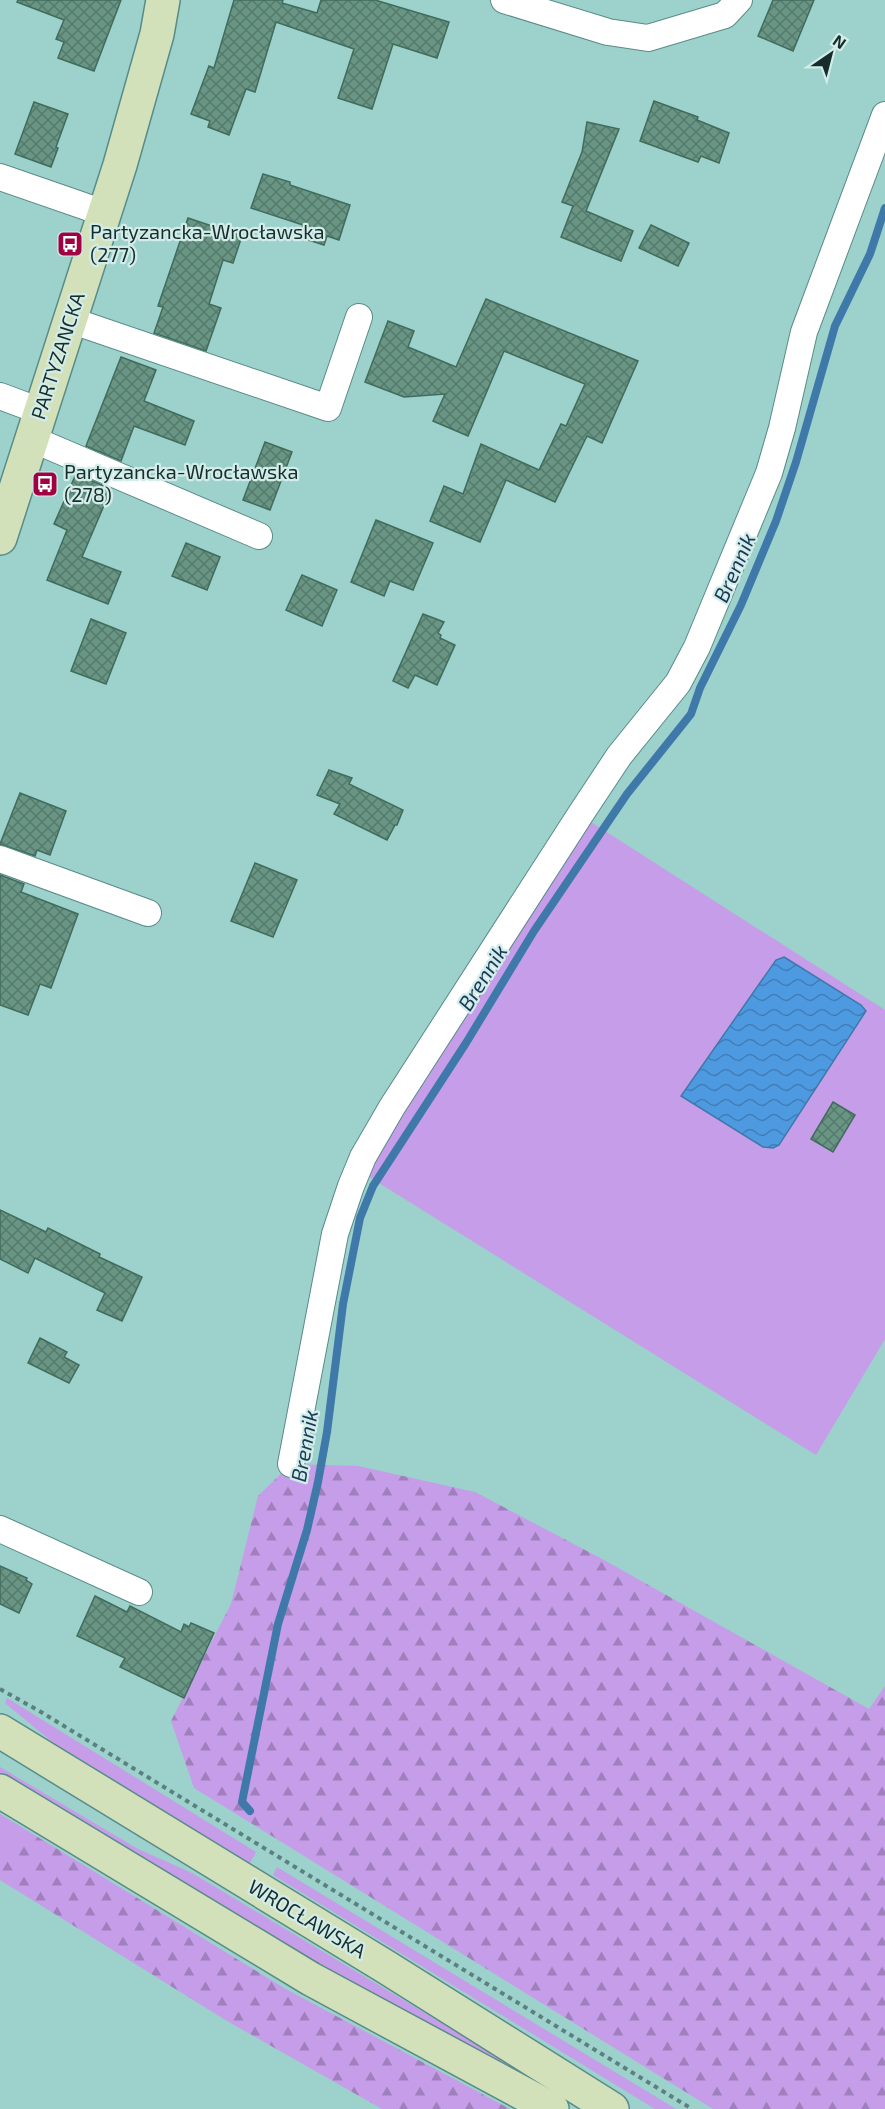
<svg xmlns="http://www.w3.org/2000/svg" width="885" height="2109" font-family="'Exo 2',sans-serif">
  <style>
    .green { fill: #c69de8 }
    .forest { fill: url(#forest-firs) }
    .water { fill: url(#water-waves); stroke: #3e79aa; stroke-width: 1.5 }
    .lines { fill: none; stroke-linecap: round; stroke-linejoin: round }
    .stream { stroke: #3e79aa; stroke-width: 8 }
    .building { fill: url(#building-cross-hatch); stroke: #406c5c; stroke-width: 1.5 }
    .minor-casing { stroke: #598c88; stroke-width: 28 }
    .secondary-casing { stroke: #598c88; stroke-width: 36 }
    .path { stroke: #5b817e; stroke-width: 4; stroke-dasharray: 4.5 4.5; stroke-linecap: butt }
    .minor { stroke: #fff; stroke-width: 26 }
    .secondary { stroke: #d3e1ba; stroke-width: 33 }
    .labels { text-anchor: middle; stroke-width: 4.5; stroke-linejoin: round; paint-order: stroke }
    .poi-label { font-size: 20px; fill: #172d2b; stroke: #d2ece9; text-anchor: start }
    .street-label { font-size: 20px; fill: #172d2b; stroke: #d2ece9 }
    .water-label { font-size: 21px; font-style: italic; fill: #1a3957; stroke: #d2ece9 }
  </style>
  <defs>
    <pattern id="forest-firs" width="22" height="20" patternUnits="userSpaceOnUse" patternTransform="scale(1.5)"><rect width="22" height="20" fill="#c69de8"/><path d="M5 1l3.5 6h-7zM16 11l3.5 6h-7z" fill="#a080bc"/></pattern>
    <pattern id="water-waves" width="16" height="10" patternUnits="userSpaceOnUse" patternTransform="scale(1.5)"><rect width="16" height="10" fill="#4e9ae1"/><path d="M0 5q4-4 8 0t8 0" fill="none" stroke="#407eb7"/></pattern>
    <pattern id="building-cross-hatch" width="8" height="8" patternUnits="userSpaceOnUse" patternTransform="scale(1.5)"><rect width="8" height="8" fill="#699584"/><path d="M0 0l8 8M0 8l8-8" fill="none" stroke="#557a6c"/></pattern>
  </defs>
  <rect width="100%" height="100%" fill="#9cd1cc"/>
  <g class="green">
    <path d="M580,815L885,1010V1339L816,1455L358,1170Z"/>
    <path d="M7,1698L256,1852L250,1863L57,1746L5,1703Z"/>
    <path d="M0,1767L138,1849L192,1873L523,2072L521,2075L381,2001L0,1774Z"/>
    <path d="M0,1814L23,1828L0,1860Z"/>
    <path d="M277,1867L676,2109H655L273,1875Z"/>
  </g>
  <g class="forest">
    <path d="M291,1464L358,1466L475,1492L604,1560L869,1709L885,1686V2109H713L194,1788L171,1721L231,1604L258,1496Z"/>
    <path d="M23,1828L284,1988L510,2109H382L227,2021L0,1880V1860Z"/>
  </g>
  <path class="water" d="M784,957L861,1005L866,1011L779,1145L773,1148L763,1147L681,1096L776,960Z"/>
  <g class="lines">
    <path class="stream" d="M250,1811L242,1802L278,1624L307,1530L318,1482L327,1432L343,1304L360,1218L373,1186L466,1043L534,931L627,794L691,714L700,688L741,605L776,521L796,462L835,326L870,254L885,208"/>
  </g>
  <g class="building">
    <path d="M18,0H121L94,71L58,58L64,42L56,39L64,20L17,2Z"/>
    <path d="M234,0H283L282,3L317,13L321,0H375L449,22L437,58L393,44L372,109L338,98L354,49L276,22L255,92L246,89L229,135L208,127L210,121L191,114L209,66L214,68Z"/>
    <path d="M773,0H814L793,51L758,36Z"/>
    <path d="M654,101L698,117L697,120L729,133L719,163L701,156L698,162L640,141Z"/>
    <path d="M34,102L68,114L56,147L58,148L51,167L15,154Z"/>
    <path d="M587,122L619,129L586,211L633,231L621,261L561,237L573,206L562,202L582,152Z"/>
    <path d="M263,174L290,182V185L350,205L339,240L327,236L324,245L299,237L303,225L251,208Z"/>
    <path d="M188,218L242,236L233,263L223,260L209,304L221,308L206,351L154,333L163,307L158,306Z"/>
    <path d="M651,225L689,243L678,266L639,248Z"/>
    <path d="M486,299L638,361L602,443L587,436L555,502L506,480L480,542L430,521L444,486L463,494L481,444L539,470L561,424L566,426L585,384L504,351L468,436L433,421L445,394L404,397L365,382L388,321L414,331L408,347L456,367Z"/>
    <path d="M121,357L156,370L144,401L194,421L185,445L134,426L121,461L86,446Z"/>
    <path d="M265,442L292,452L270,510L243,500Z"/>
    <path d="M76,474L111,489L82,557L121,572L108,604L47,580L67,530L54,524Z"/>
    <path d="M376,520L433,543L413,590L390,581L384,596L351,582Z"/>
    <path d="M186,543L220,557L207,590L172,576Z"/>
    <path d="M302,575L337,590L322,626L286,610Z"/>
    <path d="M423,614L444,622L438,633L441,635L440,638L455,645L437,685L415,675L408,688L393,681Z"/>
    <path d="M91,619L126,633L106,684L71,671Z"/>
    <path d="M329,770L352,778L349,784L403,810L397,825H395L387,840L334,814L340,804L317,795Z"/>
    <path d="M20,793L66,811L50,855L37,850L35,856L0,844Z"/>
    <path d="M255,863L297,880L273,937L231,921Z"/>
    <path d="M0,875L24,884L21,892L78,914L51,988L40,984L28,1015L0,1005Z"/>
    <path d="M833,1102L855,1115L833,1152L811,1139Z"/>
    <path d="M0,1210L46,1232L48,1228L100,1254L99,1257L142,1277L122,1321L97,1310L105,1293L35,1258L28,1273L0,1259Z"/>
    <path d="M40,1338L67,1352L64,1357L79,1365L69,1383L28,1363Z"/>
    <path d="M0,1566L27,1578L26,1580L32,1584L19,1613L0,1604Z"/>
    <path d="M95,1596L127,1612L130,1606L181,1632L184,1624L189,1627L191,1623L214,1633L184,1698L120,1667L125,1658L77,1636Z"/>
  </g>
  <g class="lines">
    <g class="minor-casing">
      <g id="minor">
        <path d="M504,0L608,32L648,38L725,15L739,0"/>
        <path d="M0,177L104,213"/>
        <path d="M70,320L328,408L359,317"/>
        <path d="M0,396L40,411"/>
        <path d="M32,439L259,536"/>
        <path d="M0,859L148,913"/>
        <path d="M291,1464L335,1234L351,1186L363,1157L392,1107L580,815L619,756L678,683L697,647L769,473L782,428L804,332L885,115"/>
        <path d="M0,1529L139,1592"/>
      </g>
    </g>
    <g class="secondary-casing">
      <g id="secondary">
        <path d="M0,538L120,165L157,34L163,0"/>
        <path d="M0,1731L386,1967L612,2109"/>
        <path d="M0,1791L311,1979L552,2109"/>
      </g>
    </g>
    <path class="path" d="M0,1689L41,1712L692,2109"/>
    <use href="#minor" class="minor"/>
    <use href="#secondary" class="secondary"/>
  </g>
  <defs>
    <g id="bus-square" transform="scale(1.35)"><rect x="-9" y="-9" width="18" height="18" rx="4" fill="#a00241" stroke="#d2ece9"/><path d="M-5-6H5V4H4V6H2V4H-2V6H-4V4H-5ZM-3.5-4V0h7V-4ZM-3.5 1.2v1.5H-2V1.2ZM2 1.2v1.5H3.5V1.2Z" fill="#fff"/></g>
  </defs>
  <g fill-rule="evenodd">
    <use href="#bus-square" x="70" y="244"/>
    <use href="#bus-square" x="45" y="484"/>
  </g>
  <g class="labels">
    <g class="poi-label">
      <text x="90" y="239">Partyzancka-Wrocławska<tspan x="90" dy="23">(277)</tspan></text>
      <text x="64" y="479">Partyzancka-Wrocławska<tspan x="64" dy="23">(278)</tspan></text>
    </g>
    <g class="street-label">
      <text transform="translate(58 356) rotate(-72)" y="7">PARTYZANCKA</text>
      <text transform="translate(307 1919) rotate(31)" y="7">WROCŁAWSKA</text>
    </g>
    <g class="water-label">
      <text transform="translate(735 568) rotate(-66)" y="7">Brennik</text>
      <text transform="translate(483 978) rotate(-58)" y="7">Brennik</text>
      <text transform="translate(305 1446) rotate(-80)" y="7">Brennik</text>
    </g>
  </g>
  <g transform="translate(831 54) rotate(35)" stroke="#d2ece9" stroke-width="4.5" paint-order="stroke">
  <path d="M0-4.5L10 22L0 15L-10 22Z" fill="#172d2b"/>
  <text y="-9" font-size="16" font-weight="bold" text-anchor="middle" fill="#172d2b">N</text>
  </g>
</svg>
